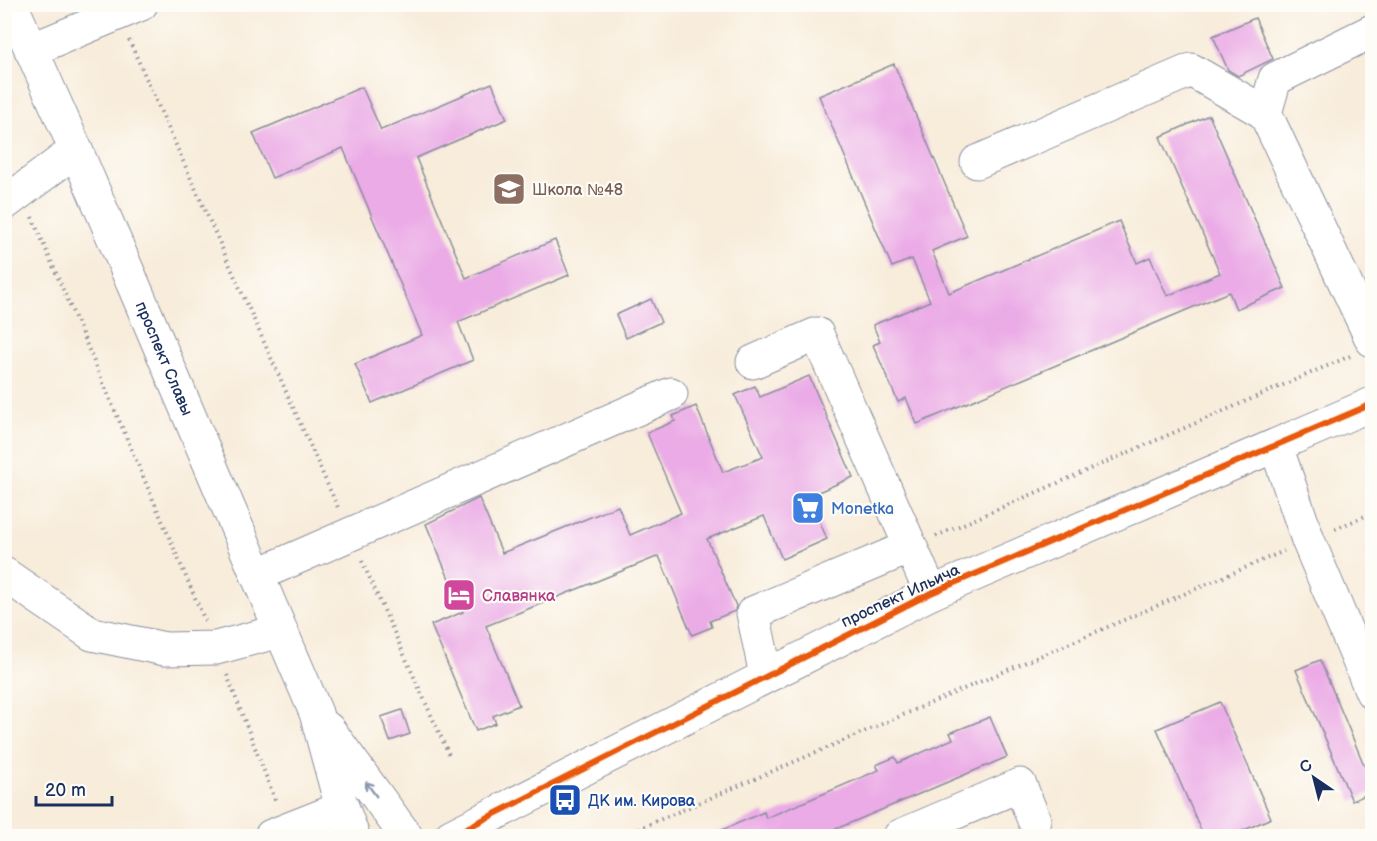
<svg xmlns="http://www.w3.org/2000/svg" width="1377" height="841" font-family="'Balsamiq Sans',sans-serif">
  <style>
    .building { fill: #ebabe6 }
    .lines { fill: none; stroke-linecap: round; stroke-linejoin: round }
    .minor-casing { stroke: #8a8e9c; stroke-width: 35 }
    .major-casing { stroke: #8a8e9c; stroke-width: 35 }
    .path { stroke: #8a8e9c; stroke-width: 4; stroke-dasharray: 1.5 4.5; stroke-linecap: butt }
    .minor { stroke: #fff; stroke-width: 33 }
    .major { stroke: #fff; stroke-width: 33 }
    .cycleway-casing { stroke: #fdfcf7; stroke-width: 10 }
    .cycleway { stroke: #e8590c; stroke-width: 6 }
    .oneway { stroke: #8d97ae }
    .labels { text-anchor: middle; stroke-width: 4.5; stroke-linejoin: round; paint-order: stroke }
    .education-label { font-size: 16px; fill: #785e54; stroke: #fdfcf7; text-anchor: start }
    .street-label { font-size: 16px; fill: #1b2f5e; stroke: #fdfcf7 }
    .shop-label { font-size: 16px; fill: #366cbe; stroke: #fdfcf7; text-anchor: start }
    .hotel-label { font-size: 16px; fill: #b23c85; stroke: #fdfcf7; text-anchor: start }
    .transit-label { font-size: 16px; fill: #164399; stroke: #fdfcf7; text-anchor: start }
  </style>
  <rect width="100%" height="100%" fill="#fdfcf7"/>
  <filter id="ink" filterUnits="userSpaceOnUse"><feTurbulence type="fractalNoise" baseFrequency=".0167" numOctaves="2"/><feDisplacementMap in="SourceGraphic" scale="12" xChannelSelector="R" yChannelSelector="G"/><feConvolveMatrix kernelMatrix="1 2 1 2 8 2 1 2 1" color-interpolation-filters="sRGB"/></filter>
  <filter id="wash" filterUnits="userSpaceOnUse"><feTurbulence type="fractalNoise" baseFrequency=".008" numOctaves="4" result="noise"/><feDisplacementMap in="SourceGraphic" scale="24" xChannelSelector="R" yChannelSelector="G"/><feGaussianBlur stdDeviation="1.35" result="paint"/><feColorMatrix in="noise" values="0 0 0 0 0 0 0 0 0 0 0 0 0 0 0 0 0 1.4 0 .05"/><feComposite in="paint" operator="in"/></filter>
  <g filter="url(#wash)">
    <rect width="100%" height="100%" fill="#f8ecda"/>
    <g id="blocks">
      <g class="building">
        <path d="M1255,18L1273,59L1238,76L1228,70L1213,36Z"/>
        <path d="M894,64L967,236L932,251L949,293L1119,221L1137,263L1150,257L1167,296L1220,273L1160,137L1209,115L1285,288L1236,309L1229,292L917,424L906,398L898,402L873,345L880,342L873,325L930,301L912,259L892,267L819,96Z"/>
        <path d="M492,83L507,119L416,158L466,278L555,240L569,275L458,322L473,360L372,403L355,364L422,335L343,148L272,178L253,133L362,87L381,130Z"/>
        <path d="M651,299L661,322L626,338L616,315Z"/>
        <path d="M809,376L853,477L809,496L827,539L782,559L764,516L707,539L736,606L735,611L710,621L712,627L692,635L659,556L486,626L519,705L493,716L496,723L476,731L431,625L463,612L426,524L479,498L502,553L618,506L630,535L681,513L647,433L675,421L673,416L696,406L723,472L763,457L735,395L755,386L760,397Z"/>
        <path d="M1320,660L1372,784V792L1352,801L1296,670Z"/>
        <path d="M1220,702L1271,818L1229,837H1204L1157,729Z"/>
        <path d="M402,710L410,734L390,741L381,717Z"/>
        <path d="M990,717L1007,757L817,837H706L764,812L766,818L823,794L879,770L876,765L895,757L898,763L953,739L950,733Z"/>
      </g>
    </g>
  </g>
  <g filter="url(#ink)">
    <use href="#blocks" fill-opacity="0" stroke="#8a8e9c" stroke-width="1.5"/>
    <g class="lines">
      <g class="minor-casing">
        <g id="minor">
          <path d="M1372,31L1275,79L1265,113L1372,340"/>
          <path d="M31,50L141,4"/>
          <path d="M977,162L1191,70L1265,113"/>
          <path d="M4,204L76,150"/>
          <path d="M753,362L817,334L931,593"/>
          <path d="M1276,446L1308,540L1372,692"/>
          <path d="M4,574L92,634L165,649L216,648L280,631"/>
          <path d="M257,575L671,394"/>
          <path d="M766,675L753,613L910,547"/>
          <path d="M271,836L342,808"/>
          <path d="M451,836L931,593L1372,404"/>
          <path d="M900,836L1020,785L1034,820"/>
        </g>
      </g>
      <g class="major-casing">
        <g id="major">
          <path id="s1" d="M11,4L76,150L316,713L340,801L353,836"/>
          <path d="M328,729L406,836"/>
        </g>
      </g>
      <g class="path">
        <path d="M129,40L339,510"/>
        <path d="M4,153L10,166"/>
        <path d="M32,217L205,621"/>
        <path d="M1335,529L1372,513"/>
        <path d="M936,536L1350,356"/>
        <path d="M362,561L450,757"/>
        <path d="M227,675L276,802"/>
        <path d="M622,836L1284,551"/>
      </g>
      <use href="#minor" class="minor"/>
      <use href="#major" class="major"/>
      <g class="cycleway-casing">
        <path id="cycleway" d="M451,836L931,593L1372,404"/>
      </g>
      <use href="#cycleway" class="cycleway"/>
    </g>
    <defs><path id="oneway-shaft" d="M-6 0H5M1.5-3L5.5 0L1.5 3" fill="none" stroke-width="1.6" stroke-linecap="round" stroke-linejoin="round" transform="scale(1.5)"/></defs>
    <use class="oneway" href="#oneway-shaft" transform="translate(371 789) rotate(-126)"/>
  </g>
  <defs>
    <g id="school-square" transform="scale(1.725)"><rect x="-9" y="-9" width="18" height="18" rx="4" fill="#8d6e63" stroke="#fdfcf7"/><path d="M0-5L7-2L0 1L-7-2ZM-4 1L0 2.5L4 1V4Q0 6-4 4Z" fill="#fff"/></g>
    <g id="supermarket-square" transform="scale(1.725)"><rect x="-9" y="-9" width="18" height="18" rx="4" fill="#3f7fe0" stroke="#fdfcf7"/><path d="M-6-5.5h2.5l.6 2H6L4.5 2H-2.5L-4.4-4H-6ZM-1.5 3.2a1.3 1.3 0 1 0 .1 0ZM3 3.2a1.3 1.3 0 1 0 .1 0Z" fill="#fff"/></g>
    <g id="hotel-square" transform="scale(1.725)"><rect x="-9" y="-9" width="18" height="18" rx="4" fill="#d1479c" stroke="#fdfcf7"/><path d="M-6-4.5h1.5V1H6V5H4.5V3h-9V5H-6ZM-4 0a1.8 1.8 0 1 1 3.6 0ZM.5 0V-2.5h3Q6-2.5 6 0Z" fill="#fff"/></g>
    <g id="bus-square" transform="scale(1.725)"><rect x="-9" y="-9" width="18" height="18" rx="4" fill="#1a4fb4" stroke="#fdfcf7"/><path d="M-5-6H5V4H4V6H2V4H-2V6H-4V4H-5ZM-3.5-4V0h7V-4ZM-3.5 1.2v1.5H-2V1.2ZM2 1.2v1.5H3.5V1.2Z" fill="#fff"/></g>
  </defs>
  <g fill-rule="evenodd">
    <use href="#school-square" x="509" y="189"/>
    <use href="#supermarket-square" x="808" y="508"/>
    <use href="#hotel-square" x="459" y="595"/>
    <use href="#bus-square" x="565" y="800"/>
  </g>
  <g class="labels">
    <g class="education-label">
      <text x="532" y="195">Школа №48</text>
    </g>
    <g class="street-label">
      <text dy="6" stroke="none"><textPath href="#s1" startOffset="386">проспект Славы</textPath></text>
      <text transform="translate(900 595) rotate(-25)" y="6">проспект Ильича</text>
    </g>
    <g class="shop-label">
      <text x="831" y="514">Monetka</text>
    </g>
    <g class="hotel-label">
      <text x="482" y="601">Славянка</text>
    </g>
    <g class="transit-label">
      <text x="588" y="806">ДК им. Кирова</text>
    </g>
  </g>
  <rect width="1377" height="841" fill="none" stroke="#fdfcf7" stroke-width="24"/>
  <g transform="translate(1314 778) rotate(325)" stroke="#fdfcf7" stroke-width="4.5" paint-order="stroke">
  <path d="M0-4.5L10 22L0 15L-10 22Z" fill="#1b2f5e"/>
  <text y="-9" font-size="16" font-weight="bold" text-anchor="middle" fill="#1b2f5e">С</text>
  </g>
  <path d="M36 796v9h76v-9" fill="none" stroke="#1b2f5e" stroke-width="3"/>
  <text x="45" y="796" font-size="18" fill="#1b2f5e" stroke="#fdfcf7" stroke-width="4.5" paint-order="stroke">20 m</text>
</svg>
